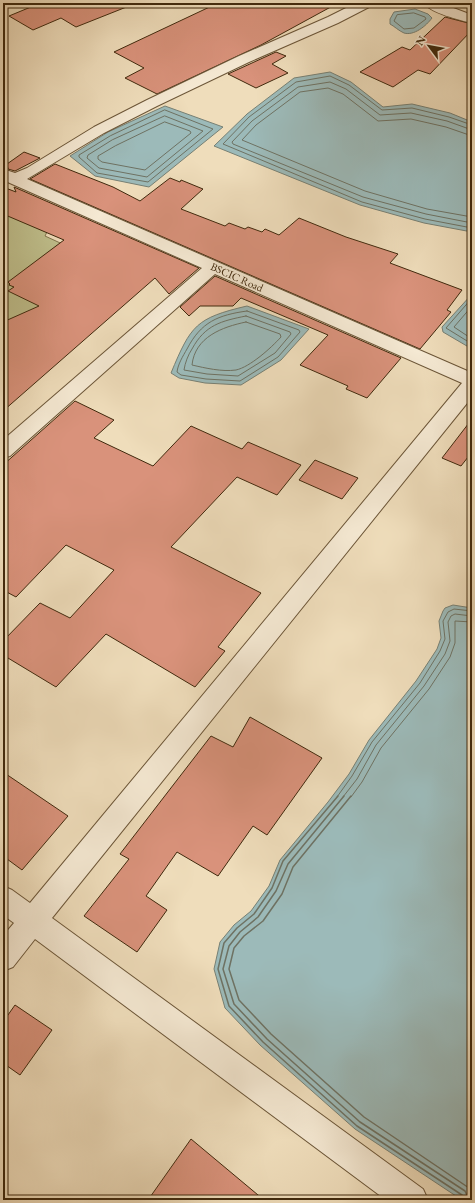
<svg xmlns="http://www.w3.org/2000/svg" width="475" height="1203" font-family="'EB Garamond',serif">
  <style>
    .green { fill: #bfbf8c; stroke: #80744c }
    .water { fill: #9cbab9; stroke: #778074 }
    .lines { fill: none; stroke-linecap: round; stroke-linejoin: round }
    .shore-far1 { stroke: #6e7263; stroke-width: 1 }
    .shore { stroke: #6e7263; stroke-width: 1.5 }
    .building { fill: #d9927b; stroke: #40290d }
    .minor-casing { stroke: #6c5638; stroke-width: 2 }
    .minor { fill: #f5e9d3; fill-rule: evenodd }
    .labels { text-anchor: middle; stroke-width: 3; stroke-linejoin: round; paint-order: stroke }
    .far-street-label { font-size: 11px; fill: #40290d; stroke: #f5e9d3 }
  </style>
  <rect width="100%" height="100%" fill="#efddbb"/>
  <filter id="stains"><feTurbulence type="fractalNoise" baseFrequency=".005" numOctaves="4"/><feColorMatrix values="0 0 0 0 .2 0 0 0 0 .09 0 0 0 0 .02 0 0 0 .5 -.17"/></filter>
  <radialGradient id="worn" r=".72"><stop offset=".6" stop-color="#630" stop-opacity="0"/><stop offset="1" stop-color="#630" stop-opacity=".3"/></radialGradient>
  <path class="green" d="M3,187L33,201L48,230L45,236L82,253L96,274L3,347Z"/>
  <g class="water">
    <path d="M415,9L428,14L432,18C426,26 414,36 404,33C399,31 394,26 390,24V19L394,12Z"/>
    <path d="M330,72L351,82L383,107L412,104L450,113L472,122V232L424,223L360,205L214,146L247,114L294,78Z"/>
    <path d="M165,106L223,127L149,187L95,176L70,156L108,132Z"/>
    <path d="M472,294V349L443,332L442,327Z"/>
    <path d="M247,306L309,329L281,360L241,385L205,383L179,378L171,373C191,325 196,318 247,306Z"/>
    <path d="M453,605L472,608V1200H462L355,1129L260,1045L225,1008L214,969L220,942L234,925L251,911L269,886L280,860L328,802L349,774L369,740L416,681L437,649L441,638L439,621L443,611L445,608Z"/>
  </g>
  <g class="lines">
    <g class="shore-far1">
      <path d="M414,13L425,17L426,19L414,28L404,29L394,21L397,15Z"/>
      <path d="M165,110L213,129L148,182L97,173L79,157V155L110,136Z"/>
      <path d="M165,116L203,131L147,177L99,168L87,158L88,155L112,140Z"/>
      <path d="M165,122L190,131L191,133L145,170L102,162L98,159V156L115,146Z"/>
      <path d="M472,125L449,117L412,108L382,110L349,85L330,76L296,82L249,117L223,144L362,202L425,219L472,228"/>
      <path d="M472,130L447,121L411,113L380,115L346,89L330,82L298,87L252,121L232,142L233,144L363,197L426,214L472,223"/>
      <path d="M472,136L446,127L411,119L378,121L343,94L328,88L300,92L256,125L242,140L365,191L427,209L472,217"/>
      <path d="M472,298L446,328L472,344"/>
      <path d="M472,306L454,327L472,339"/>
      <path d="M247,311L299,330L300,332L278,357L240,381L206,379L181,375L177,372C178,364 183,356 187,349C201,322 218,315 247,311Z"/>
      <path d="M246,316L290,332L291,334L275,353L238,376L207,374L184,370C185,363 188,355 192,349C205,325 221,321 246,316Z"/>
      <path d="M246,322L280,334L281,337C271,348 250,367 236,370C222,372 205,368 192,365C195,337 222,327 246,322Z"/>
      <path d="M337,797L352,776L372,742L420,683L440,651L445,639L443,621L448,612L454,609L472,611"/>
      <path d="M343,797L357,779L376,745L424,686L445,654L450,641L448,622L451,616L455,614L472,616"/>
      <path d="M351,797L362,782L381,748L429,689L450,657L455,643V621L472,622"/>
    </g>
    <g class="shore">
      <path d="M338,796L283,861L272,888L254,914L237,928L224,943L218,969L229,1006L263,1042L357,1126L462,1195L464,1200"/>
      <path d="M344,796L288,864L276,891L258,917L240,932L229,946L223,969L234,1004L267,1039L360,1122L465,1191L469,1200"/>
      <path d="M351,796L293,867L282,894L263,921L244,936L234,948L229,969L239,1000L271,1034L364,1117L472,1190"/>
    </g>
  </g>
  <g class="building">
    <path d="M36,3H134V4L76,27L61,18L33,30L9,16L38,4Z"/>
    <path d="M218,3H338L261,45L157,94L125,78L144,68L114,52Z"/>
    <path d="M445,17L472,24V30L430,74L418,70L393,87L360,72L402,47L410,50Z"/>
    <path d="M276,52L286,56L272,64L288,73L256,88L228,74Z"/>
    <path d="M24,152L40,158L15,171L8,169L7,164Z"/>
    <path d="M55,164L113,187L140,201L170,178L180,182L181,180L203,189L181,209L225,226L229,223L245,229L248,227L262,232L265,229L279,235L299,218L346,237L398,254L390,263L462,290L447,310L451,312L420,349L30,179Z"/>
    <path d="M3,187L16,192L14,187L199,268L169,294L155,278L3,411V322L39,306L8,291L14,287L9,285L10,284L8,282L64,240L3,214Z"/>
    <path d="M215,276L401,358L367,398L346,389L348,386L300,365L328,335L241,298L233,306H200L189,316L180,307Z"/>
    <path d="M75,401L114,420L94,438L153,466L191,426L242,449L248,442L301,465L277,495L237,477L171,547L261,593L218,647L225,651L195,687L106,634L56,687L3,655V641L40,603L70,618L114,570L66,545L16,597L3,590V465Z"/>
    <path d="M472,419V452L461,466L442,458Z"/>
    <path d="M315,460L358,478L342,499L299,480Z"/>
    <path d="M250,717L322,758L267,835L253,826L218,876L177,852L146,896L167,910L137,952L84,916L129,859L120,854L211,736L233,747Z"/>
    <path d="M3,772L68,816L22,870L3,856Z"/>
    <path d="M15,1005L52,1030L20,1075L3,1063V1022Z"/>
    <path d="M191,1139L264,1200H148Z"/>
  </g>
  <g class="lines">
    <g class="minor-casing">
      <g id="minor">
        <path d="M356,3H372L371,6L338,23L249,62L157,106L104,133L27,179L472,373V397L52,918L423,1189L428,1200H386L35,939L13,967L3,971V936L14,923L3,915V886L12,890L30,903L462,383L215,274L10,456L3,458V440L202,268L3,180V169L15,173L27,168L94,127L147,100L239,56L328,17Z"/>
        <path d="M424,3H440L472,15V23C460,20 430,13 424,3Z"/>
      </g>
    </g>
    <use href="#minor" class="minor"/>
  </g>
  <g class="labels">
    <g class="far-street-label">
      <text transform="translate(237 277) rotate(24)" y="4">BSCIC Road</text>
    </g>
  </g>
  <rect width="475" height="1203" fill="none" stroke="#efddbb" stroke-width="16"/>
  <rect x="4" y="4" width="467" height="1195" fill="none" stroke="#40290d" stroke-width="2"/>
  <rect x="8" y="8" width="459" height="1187" fill="none" stroke="#40290d"/>
  <g transform="translate(429 46) rotate(302)" stroke="#f5e9d3" stroke-width="3" paint-order="stroke">
  <path d="M0-3L7 15L0 10L-7 15Z" fill="#40290d"/>
  <text y="-6" font-size="11" font-weight="bold" text-anchor="middle" fill="#40290d">N</text>
  </g>
  <rect width="100%" height="100%" filter="url(#stains)"/>
  <rect width="100%" height="100%" fill="url(#worn)"/>
</svg>
